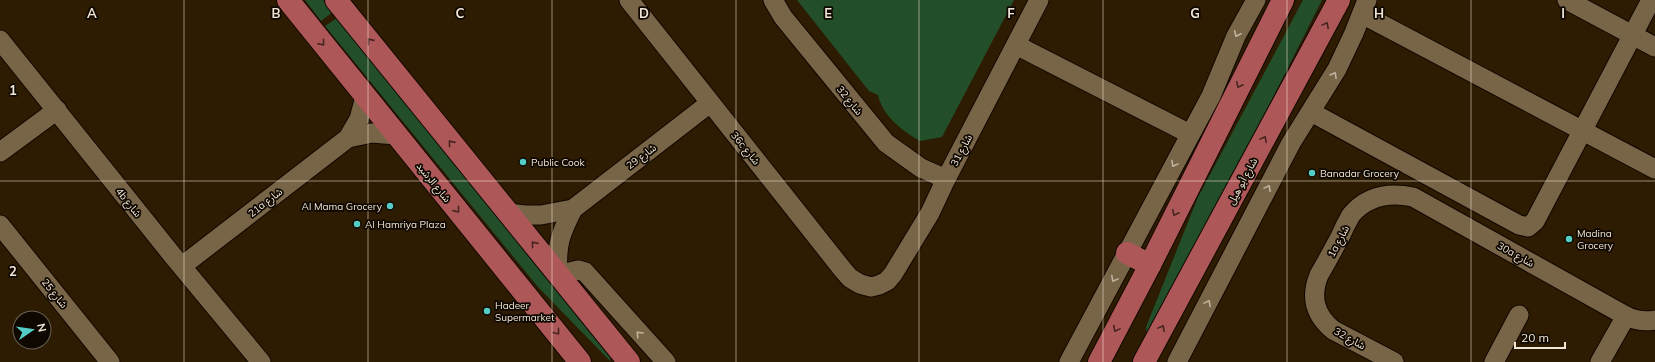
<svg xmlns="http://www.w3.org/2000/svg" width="1655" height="362" font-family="Mulish,'Noto Sans Arabic',sans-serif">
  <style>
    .green { fill: #224e29 }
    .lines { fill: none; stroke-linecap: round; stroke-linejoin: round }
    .minor-casing { stroke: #120700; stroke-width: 21 }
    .major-casing { stroke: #120700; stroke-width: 24 }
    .minor { stroke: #786447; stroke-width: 19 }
    .major { stroke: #ae5759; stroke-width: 22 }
    .oneway { stroke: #472420 }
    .oneway2 { stroke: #c1b39d }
    .grid { fill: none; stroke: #f2e7d7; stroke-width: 1; stroke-opacity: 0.55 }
    .poi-dot { fill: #54cdc7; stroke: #0f0801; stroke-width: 1.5 }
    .labels { text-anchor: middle; stroke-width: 3.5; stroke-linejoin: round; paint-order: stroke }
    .street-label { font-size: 10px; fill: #f2e7d7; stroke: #0f0801 }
    .poi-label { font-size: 10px; fill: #f2e7d7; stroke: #0f0801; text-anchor: start }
    .grid-label { font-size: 13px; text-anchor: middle; font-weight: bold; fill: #f2e7d7; stroke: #0f0801; stroke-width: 3.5; stroke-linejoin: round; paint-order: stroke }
  </style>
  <rect width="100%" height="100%" fill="#2d1c01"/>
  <g class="green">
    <path d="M305,0H323L333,12L321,21Z"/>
    <path d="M797,0H1014L942,137L920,141C902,131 882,115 878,95L869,91Z"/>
    <path d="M1303,0H1322L1238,167L1147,336L1146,327L1198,197Z"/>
    <path d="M337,18L610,357V361L538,287L325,26Z"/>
  </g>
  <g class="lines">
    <g class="minor-casing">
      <g id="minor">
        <path d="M629,0L843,270L850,278L860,284L871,287L879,285L887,281L893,274L930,213L946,179L1039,0"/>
        <path d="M773,0L783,17L886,143L921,168L946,179"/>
        <path d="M1567,0L1655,47"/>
        <path d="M1362,14L1655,169"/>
        <path d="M0,40L173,256L261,362"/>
        <path d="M1016,45L1190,134"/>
        <path d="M1311,112L1519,225L1528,227L1535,221L1651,0"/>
        <path d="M348,138L372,133L396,135"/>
        <path d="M0,152L57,110"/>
        <path d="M573,209C560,234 556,246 558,275L578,270L585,272L666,362"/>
        <path d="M508,213L525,215H541L573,209L710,103"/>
        <path d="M0,225L110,362"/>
        <path d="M182,266L348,138L359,119L365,97"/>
        <path d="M1069,362L1211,96L1236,36L1256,0"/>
        <path d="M1177,362L1291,143L1337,69L1354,33L1367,0"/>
        <path d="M1394,362L1333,330C1315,315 1310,297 1319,275C1326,263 1333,250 1340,237C1343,230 1347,222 1351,215C1367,196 1389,192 1413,197L1626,316C1636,321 1644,322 1655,320"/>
        <path d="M1494,362L1519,315"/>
        <path d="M1600,362L1626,316"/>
      </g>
    </g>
    <g class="major-casing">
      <g id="major">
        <path d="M288,0L580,362"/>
        <path d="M336,0L629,362"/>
        <path d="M1127,253L1150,265"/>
        <path d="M1099,362L1150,265L1283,0"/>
        <path d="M1144,362L1339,0"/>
      </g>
    </g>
    <use href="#minor" class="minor"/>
    <use href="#major" class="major"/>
  </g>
  <defs><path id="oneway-chevron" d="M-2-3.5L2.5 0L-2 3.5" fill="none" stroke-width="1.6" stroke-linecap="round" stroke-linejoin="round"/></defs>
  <g class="oneway">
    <use href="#oneway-chevron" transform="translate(1326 25) rotate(-62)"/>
    <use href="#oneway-chevron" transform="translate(370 41) rotate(-129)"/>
    <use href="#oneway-chevron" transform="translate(322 43) rotate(51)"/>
    <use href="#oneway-chevron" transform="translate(1239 85) rotate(116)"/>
    <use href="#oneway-chevron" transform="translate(1264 139) rotate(-62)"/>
    <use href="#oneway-chevron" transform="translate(451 143) rotate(-129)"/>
    <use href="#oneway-chevron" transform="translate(457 210) rotate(51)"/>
    <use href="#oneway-chevron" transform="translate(1175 213) rotate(116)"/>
    <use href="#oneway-chevron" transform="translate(534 244) rotate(-129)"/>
    <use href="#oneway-chevron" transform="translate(1162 328) rotate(-62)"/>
    <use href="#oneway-chevron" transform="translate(1116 329) rotate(118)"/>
    <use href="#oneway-chevron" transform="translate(557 332) rotate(52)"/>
  </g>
  <g class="oneway2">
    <use href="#oneway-chevron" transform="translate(1237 34) rotate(115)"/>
    <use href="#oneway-chevron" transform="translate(1334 75) rotate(-60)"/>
    <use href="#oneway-chevron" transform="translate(1174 164) rotate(118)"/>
    <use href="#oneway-chevron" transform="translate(1268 188) rotate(-62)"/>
    <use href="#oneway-chevron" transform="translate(1114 279) rotate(118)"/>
    <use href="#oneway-chevron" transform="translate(1208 303) rotate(-62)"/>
    <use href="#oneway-chevron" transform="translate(639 334) rotate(-133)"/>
  </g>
  <path class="grid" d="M184,0V362M368,0V362M552,0V362M736,0V362M919,0V362M1103,0V362M1287,0V362M1471,0V362M0,181H1655"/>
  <g class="poi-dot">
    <circle cx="523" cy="162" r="4"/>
    <circle cx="1312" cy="173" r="4"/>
    <circle cx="390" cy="206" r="4"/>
    <circle cx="357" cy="224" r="4"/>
    <circle cx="1569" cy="239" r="4"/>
    <circle cx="487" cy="311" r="4"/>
  </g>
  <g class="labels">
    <g class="street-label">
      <text transform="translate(850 100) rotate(51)" y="4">شارع 32</text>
      <text transform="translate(746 148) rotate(51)" y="4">36c شارع</text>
      <text transform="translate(961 150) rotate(-62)" y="4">شارع 31</text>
      <text transform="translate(641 156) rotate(-37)" y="4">شارع 29</text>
      <text transform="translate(1242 181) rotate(-62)" y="4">شارع أبو هيل</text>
      <text transform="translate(434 182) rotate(51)" y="4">شارع الرشيد</text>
      <text transform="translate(129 202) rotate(51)" y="4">4b شارع</text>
      <text transform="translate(265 202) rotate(-38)" y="4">21a شارع</text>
      <text transform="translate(1338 241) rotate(-62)" y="4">1a شارع</text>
      <text transform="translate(1516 254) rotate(29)" y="4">30a شارع</text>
      <text transform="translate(55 293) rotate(51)" y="4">شارع 25</text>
      <text transform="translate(1350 338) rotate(29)" y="4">شارع 32</text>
    </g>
    <g class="poi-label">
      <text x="531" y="166">Public Cook</text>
      <text x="1320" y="177">Banadar Grocery</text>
      <text x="382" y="210" text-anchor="end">Al Mama Grocery</text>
      <text x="365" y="228">Al Hamriya Plaza</text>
      <text x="1577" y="237">Madina<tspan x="1577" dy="12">Grocery</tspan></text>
      <text x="495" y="309">Hadeer<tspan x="495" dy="12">Supermarket</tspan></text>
    </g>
  </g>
  <g class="grid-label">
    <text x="92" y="18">A</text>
    <text x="276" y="18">B</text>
    <text x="460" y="18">C</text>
    <text x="644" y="18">D</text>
    <text x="828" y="18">E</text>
    <text x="1011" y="18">F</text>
    <text x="1195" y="18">G</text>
    <text x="1379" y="18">H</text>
    <text x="1563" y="18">I</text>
    <text x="13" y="95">1</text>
    <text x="13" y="276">2</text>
  </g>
  <g transform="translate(32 330) rotate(77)"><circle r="19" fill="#0f0801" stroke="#6a6157"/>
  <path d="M0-3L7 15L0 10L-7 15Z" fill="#54cdc7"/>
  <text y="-6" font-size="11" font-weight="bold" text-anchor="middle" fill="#f2e7d7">N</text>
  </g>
  <path d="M1515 342v6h50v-6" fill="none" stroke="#f2e7d7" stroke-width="2"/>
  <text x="1521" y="342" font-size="12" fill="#f2e7d7" stroke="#0f0801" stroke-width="3" paint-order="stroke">20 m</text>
</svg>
